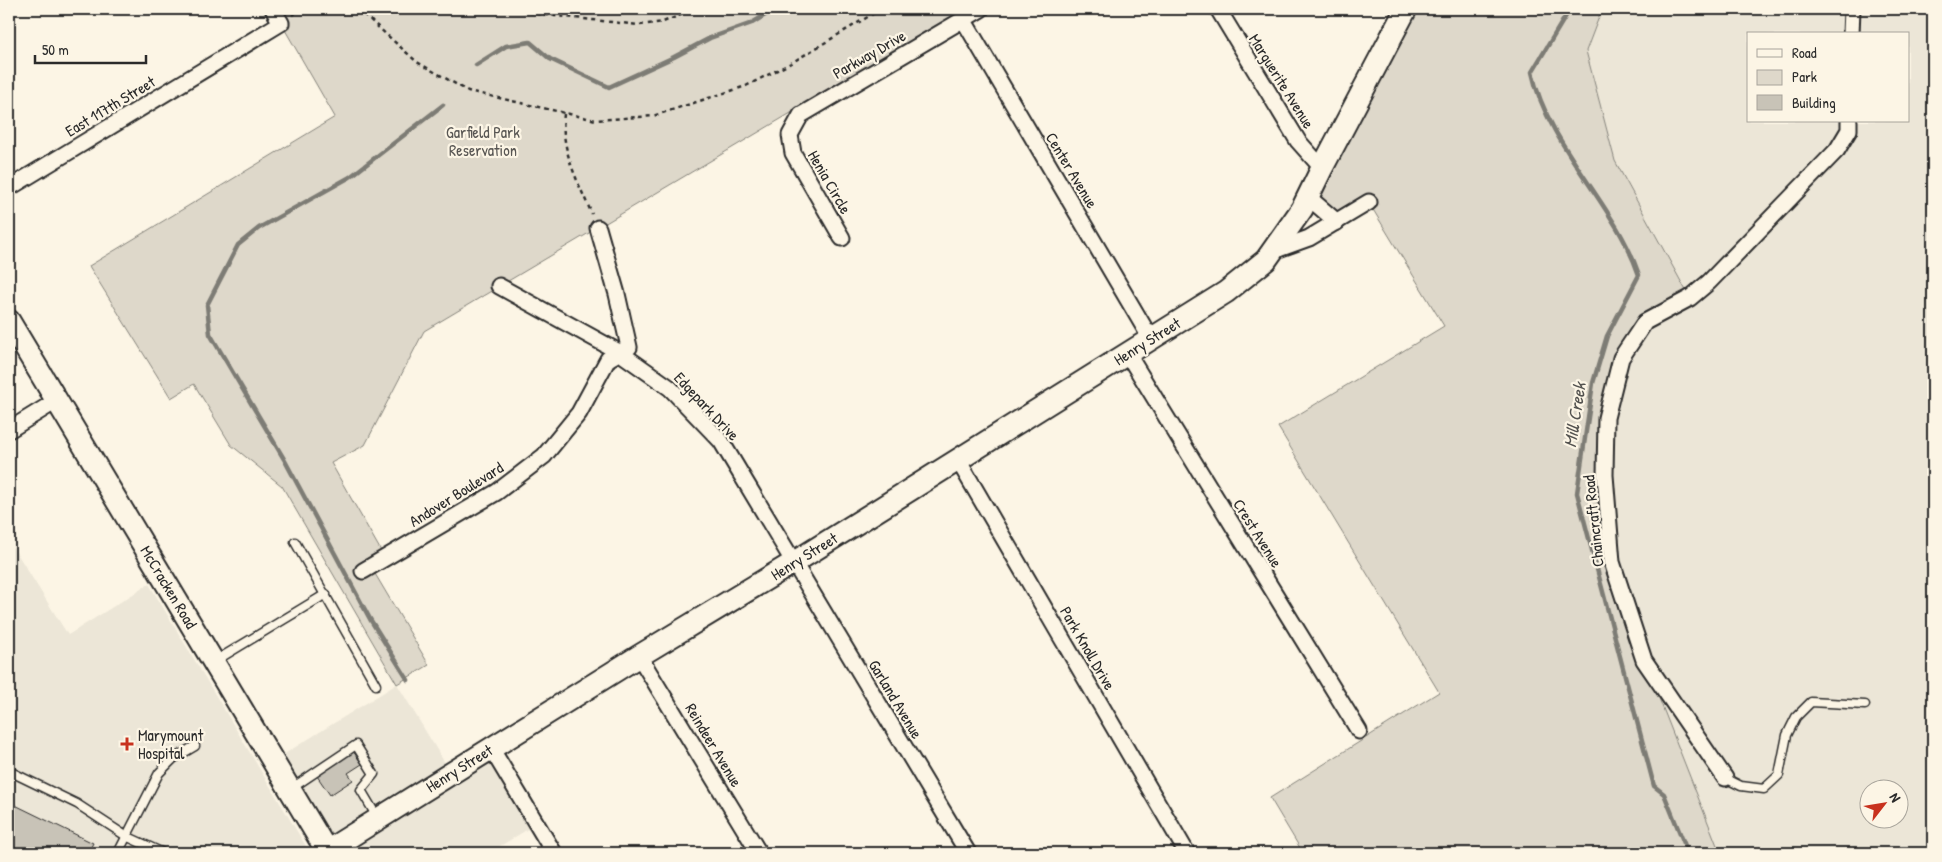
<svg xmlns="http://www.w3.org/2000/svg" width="1942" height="862" font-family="'Patrick Hand',sans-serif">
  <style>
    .built { fill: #ece6d7; fill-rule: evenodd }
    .green { fill: #ded8ca; stroke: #84827a }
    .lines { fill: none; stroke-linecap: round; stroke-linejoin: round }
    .stream { stroke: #7d7b74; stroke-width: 4.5 }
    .building { fill: #c8c3b7; stroke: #2b2b2b }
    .lane-casing { stroke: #2b2b2b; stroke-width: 11 }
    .street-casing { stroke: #2b2b2b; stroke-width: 19 }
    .secondary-casing { stroke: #2b2b2b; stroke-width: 25 }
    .path { stroke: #2b2b2b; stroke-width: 2.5; stroke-dasharray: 4 4; stroke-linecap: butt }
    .lane { stroke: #fcf5e5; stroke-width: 8 }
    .street { stroke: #fcf5e5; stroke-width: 15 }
    .secondary { stroke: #fcf5e5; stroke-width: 21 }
    .poi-dot { fill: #c8321e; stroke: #fcf5e5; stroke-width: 2 }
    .labels { text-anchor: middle; stroke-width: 4.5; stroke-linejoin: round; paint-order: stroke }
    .street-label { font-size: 16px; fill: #2b2b2b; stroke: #fcf5e5 }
    .park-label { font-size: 16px; fill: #585653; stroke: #fcf5e5 }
    .poi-label { font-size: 16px; fill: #2b2b2b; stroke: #fcf5e5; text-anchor: start }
    .water-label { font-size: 18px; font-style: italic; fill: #545350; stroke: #fcf5e5 }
  </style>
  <rect width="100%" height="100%" fill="#fcf5e5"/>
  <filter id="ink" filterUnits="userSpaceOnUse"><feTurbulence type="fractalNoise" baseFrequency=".02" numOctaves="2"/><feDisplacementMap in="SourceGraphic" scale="10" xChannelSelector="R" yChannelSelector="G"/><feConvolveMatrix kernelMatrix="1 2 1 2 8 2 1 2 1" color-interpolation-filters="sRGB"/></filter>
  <g filter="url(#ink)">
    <g class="built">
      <path d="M1602,9H1933V853H1720L1644,660L1612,562L1605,475L1621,358L1645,322L1690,298L1615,161L1586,51ZM1748,34H1908V121H1748ZM1870,790H1900V820H1870Z"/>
      <path d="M13,547L68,635L149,584L310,853H9V550Z"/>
      <path d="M397,684L451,773L491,748L536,824L489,853H328L273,761Z"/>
    </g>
    <g class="green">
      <path d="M273,9H966L424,331L365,445L331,463L385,558L371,567L429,665L397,684L282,486L231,445L194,384L171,398L89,266L335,117Z"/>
      <path d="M1406,9H1602L1586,51L1615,161L1690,298L1657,314L1621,358L1606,418L1612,562L1644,660L1720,853H1303L1270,798L1439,692L1278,427L1444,326L1369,203L1337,222L1308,197Z"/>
    </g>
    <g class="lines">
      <g class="stream">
        <path d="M1570,9L1532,72C1548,147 1615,203 1639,275L1607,336L1593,383L1577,493L1654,786L1664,794L1688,853"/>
        <path d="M476,65L506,46L530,42L550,59L609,87L674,57L710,38L752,23L775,9"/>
        <path d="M408,680L370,619L284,459L210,334L207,305L238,245L259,228L350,177L443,105"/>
      </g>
    </g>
    <g class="building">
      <path d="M353,751L362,764L348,773L353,780L330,795L317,776Z"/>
      <path d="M9,802L93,843L88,853H9Z"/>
    </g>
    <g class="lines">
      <g class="lane-casing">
        <g id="lane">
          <path d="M295,542L376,685"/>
          <path d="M215,661L326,594"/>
          <path d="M9,771L77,804L126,836L163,853"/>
          <path d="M1725,778L1741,786L1764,789L1779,775L1787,735L1796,717L1811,702L1865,705"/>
          <path d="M292,788L356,745L374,774L361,790L377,817"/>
          <path d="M118,853L159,773L173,759L195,746"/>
        </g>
      </g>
      <g class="street-casing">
        <g id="street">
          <path d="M1218,9L1298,141L1322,168"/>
          <path d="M963,19L1151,339"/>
          <path d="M1851,34L1852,9"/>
          <path d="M9,188L281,23L273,9"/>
          <path d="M1308,197L1337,222"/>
          <path d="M842,238L793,153L790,135L801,115L981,9"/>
          <path d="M1273,251L1309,238L1369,202"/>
          <path d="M499,286L619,352L670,388L721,441L968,853"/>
          <path d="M1127,353L1359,731"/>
          <path d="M9,430L56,401"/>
          <path d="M958,460L1187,853"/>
          <path d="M363,571L497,492L544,456L579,413L608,359L629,347L617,294L598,228"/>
          <path d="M639,656L759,853"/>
          <path d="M491,748L554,853"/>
          <path d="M1725,778L1644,660L1612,562L1605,475L1606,418L1621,358L1645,322L1690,298L1709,282L1837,150L1849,130V121"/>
        </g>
      </g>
      <g class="secondary-casing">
        <g id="secondary">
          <path d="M9,321L328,853"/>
          <path d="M327,851L639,656L806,555L1226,292L1266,260L1302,209L1322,168L1406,9"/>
        </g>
      </g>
      <g class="path">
        <path d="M358,9L417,62L468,91L596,120L653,116L746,86L791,63L881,9"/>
        <path d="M513,9L538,14L639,25L663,22L696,9"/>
        <path d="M292,15L300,9"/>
        <path d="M564,114C560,148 578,183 592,214"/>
      </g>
      <use href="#lane" class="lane"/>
      <use href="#street" class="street"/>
      <use href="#secondary" class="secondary"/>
    </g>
  </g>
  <path class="poi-dot" d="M124.5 736.5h5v5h5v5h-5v5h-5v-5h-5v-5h5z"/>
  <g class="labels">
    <g class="street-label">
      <text transform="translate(869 54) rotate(-30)" y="6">Parkway Drive</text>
      <text transform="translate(1282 81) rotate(58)" y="6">Marguerite Avenue</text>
      <text transform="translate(110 106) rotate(-31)" y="6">East 117th Street</text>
      <text transform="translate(1072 170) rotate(59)" y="6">Center Avenue</text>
      <text transform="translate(830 182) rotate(60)" y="6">Henia Circle</text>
      <text transform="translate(1147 341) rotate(-32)" y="6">Henry Street</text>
      <text transform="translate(707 406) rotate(47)" y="6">Edgepark Drive</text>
      <text transform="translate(456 494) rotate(-32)" y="6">Andover Boulevard</text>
      <text transform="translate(1593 521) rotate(-96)" y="6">Chaincraft Road</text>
      <text transform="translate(1258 533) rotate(58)" y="6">Crest Avenue</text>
      <text transform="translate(804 556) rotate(-32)" y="6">Henry Street</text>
      <text transform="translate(169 587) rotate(59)" y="6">McCracken Road</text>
      <text transform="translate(1088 648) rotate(60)" y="6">Park Knoll Drive</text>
      <text transform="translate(896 699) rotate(59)" y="6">Garland Avenue</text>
      <text transform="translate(714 745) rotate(59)" y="6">Reindeer Avenue</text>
      <text transform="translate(459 768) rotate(-32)" y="6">Henry Street</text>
    </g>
    <g class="park-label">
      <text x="483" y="138">Garfield Park<tspan x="483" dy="18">Reservation</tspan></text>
    </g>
    <g class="poi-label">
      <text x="138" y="741">Marymount<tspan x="138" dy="18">Hospital</tspan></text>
    </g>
    <g class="water-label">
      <text transform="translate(1575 415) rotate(-81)" y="6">Mill Creek</text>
    </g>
  </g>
  <rect width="1942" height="862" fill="none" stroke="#fcf5e5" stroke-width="30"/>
  <rect x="15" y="15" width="1912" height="832" fill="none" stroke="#2b2b2b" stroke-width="2" filter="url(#ink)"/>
  <rect x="1747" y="32" width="162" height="90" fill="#fcf5e5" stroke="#a8a49b"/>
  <rect x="1757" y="49" width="25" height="8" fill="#fcf5e5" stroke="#a8a49b"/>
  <text x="1792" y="58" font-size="15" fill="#2b2b2b">Road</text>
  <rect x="1757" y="70" width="25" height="15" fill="#ded8ca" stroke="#a8a49b"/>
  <text x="1792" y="82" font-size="15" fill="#2b2b2b">Park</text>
  <rect x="1757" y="95" width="25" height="15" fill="#c8c3b7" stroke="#a8a49b"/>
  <text x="1792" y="108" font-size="15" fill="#2b2b2b">Building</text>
  <g transform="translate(1884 804) rotate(59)"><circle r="24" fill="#fcf5e5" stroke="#a8a49b"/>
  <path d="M0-4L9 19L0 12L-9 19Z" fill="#c8321e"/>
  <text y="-8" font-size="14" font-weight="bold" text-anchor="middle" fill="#2b2b2b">N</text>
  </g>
  <path d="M35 55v8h111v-8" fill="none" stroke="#2b2b2b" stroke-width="2.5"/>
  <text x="42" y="55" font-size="15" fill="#2b2b2b" stroke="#fcf5e5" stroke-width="4" paint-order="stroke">50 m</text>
</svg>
